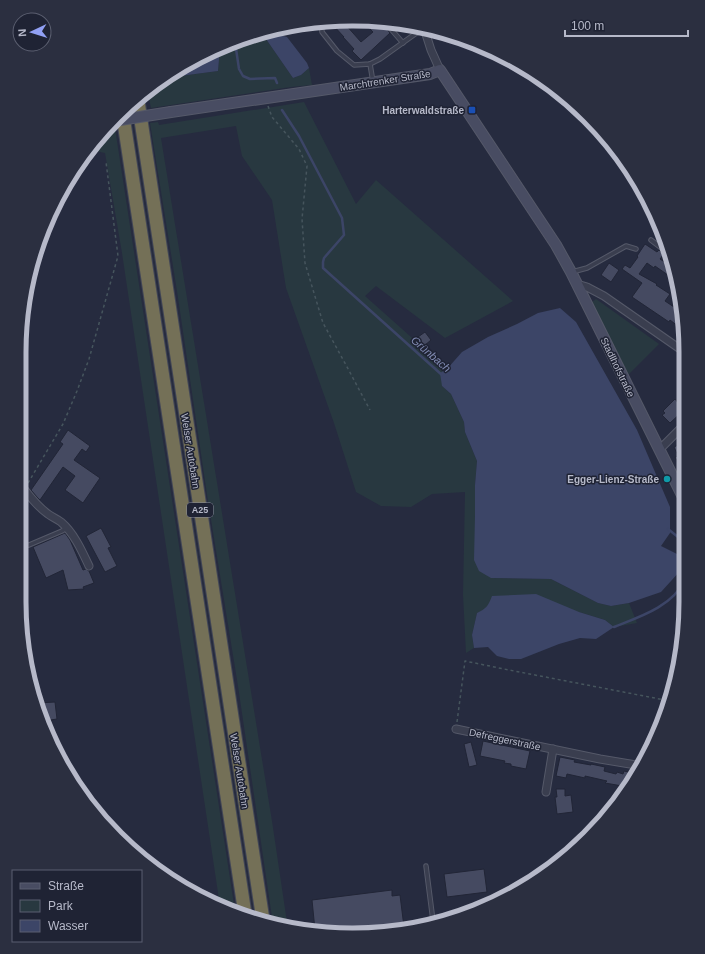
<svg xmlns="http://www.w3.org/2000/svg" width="705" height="954" font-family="Arial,sans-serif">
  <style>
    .green { fill: #283840 }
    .water { fill: #3c4567 }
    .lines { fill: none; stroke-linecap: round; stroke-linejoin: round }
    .stream { stroke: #3c4567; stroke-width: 2.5 }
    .building { fill: #454a61; stroke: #212536 }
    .lane-casing { stroke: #555969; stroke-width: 5.5 }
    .street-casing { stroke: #555969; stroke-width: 9 }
    .secondary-casing { stroke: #555969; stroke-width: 12 }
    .highway-casing { stroke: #424656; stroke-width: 15 }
    .path { stroke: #46555d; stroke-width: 1.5; stroke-dasharray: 3 3; stroke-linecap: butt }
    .lane { stroke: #3a3e4f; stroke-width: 3.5 }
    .street { stroke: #3a3e4f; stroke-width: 7 }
    .secondary { stroke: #484c62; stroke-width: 10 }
    .highway { stroke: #747057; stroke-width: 13 }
    .secondary-bridge-casing { stroke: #555969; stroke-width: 12; stroke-linecap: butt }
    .secondary-bridge { stroke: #484c62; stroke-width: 10 }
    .transit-dot { fill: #1a4fb4; stroke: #1f2334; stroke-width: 1.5 }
    .culture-dot { fill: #0f9aa8; stroke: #1f2334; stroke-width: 1.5 }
    .labels { text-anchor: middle; stroke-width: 3; stroke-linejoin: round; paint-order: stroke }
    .shield { fill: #1f2334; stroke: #898c9c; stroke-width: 1 }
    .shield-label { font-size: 9px; font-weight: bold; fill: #b6b9c9 }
    .street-label { font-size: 10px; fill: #b6b9c9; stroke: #1f2334 }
    .poi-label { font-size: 10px; font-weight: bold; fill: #b6b9c9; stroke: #1f2334; text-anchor: end }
    .water-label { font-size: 11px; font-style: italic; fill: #7f89b0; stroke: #1f2334 }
    .rim { fill: none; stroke: #b6b9c9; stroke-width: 5 }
  </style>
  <rect width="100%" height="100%" fill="#262b3f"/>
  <g class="green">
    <path d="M256,34V35L266,39L293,78L301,75L309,68L312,85L291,87L151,108L147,90L165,78L218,71L220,48Z"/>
    <path d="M304,102L356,204L376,180L513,301L445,338L376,286L365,296L447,369L442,386L451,394L464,422L465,432L477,461L475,485V516L491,578L551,579L598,603L611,606L629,603L637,623L614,627L605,620L579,612L487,607L484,610L477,613L472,635L474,648L466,653L463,595L465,492L432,494L411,507L381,506L356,492L334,423L286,288L272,200L242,156L236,126L161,138L272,821L288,929L273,924L238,686L208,501L177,291L150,123L158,122L159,125Z"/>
    <path d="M112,128H115L235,911L220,906L122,253L105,153L91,150Z"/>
    <path d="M596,299L659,344L628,375L592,302Z"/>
  </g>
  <g class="water">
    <path d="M265,31L287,37L307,63L309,68L301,75L293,78L266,39L256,35V34Z"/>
    <path d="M220,48L218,71L165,78L205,53Z"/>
    <path d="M560,308L576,322L637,430L670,507V533L661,546L677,554L681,570L661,592L629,603L611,606L598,603L551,579L491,578L479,571L474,560L475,516V485L477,461L465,432L464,422L451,394L442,386L440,373L447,369L462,352L488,337L517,324L538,313Z"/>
    <path d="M536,594L579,612L605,620L614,627L596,639L580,638L559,644L521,659H509L497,656L488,647L474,648L472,635L477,613C487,608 488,606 492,596Z"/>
  </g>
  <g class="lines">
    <g class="stream">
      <path d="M235,42L239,69L243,76L250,79L275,78L277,83"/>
      <path d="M282,110L299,136L342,218L344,235L324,258L323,262V268L442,375"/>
      <path d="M668,529L678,537L685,545"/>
      <path d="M614,627C639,617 672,607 685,580"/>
    </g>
  </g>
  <g class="building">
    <path d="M336,20H349L345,24L361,42L373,32L362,21H381L390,33L361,60L352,51L354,49L343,37H344L332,24Z"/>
    <path d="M645,244L657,252L659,250L664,254L660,259L672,267L675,280L655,266L654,268L647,263L639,274L657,284L656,285L670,294L665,301L683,313V330L670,320L669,322L632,297L642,283L622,269L625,265L630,268L638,257L637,256Z"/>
    <path d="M609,263L619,270L611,282L601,275Z"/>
    <path d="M425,332L431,340L424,346L418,337Z"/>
    <path d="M675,399L684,410L670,423L662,415L665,413L663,411Z"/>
    <path d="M68,430L90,446L86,452L82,449L74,460L100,478L83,503L65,490L75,476L63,467L40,500L37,497L31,490L63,444L60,442Z"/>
    <path d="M684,442V475L675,457L678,456L674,447Z"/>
    <path d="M101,528L111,547L108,548L117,566L105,572L86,536Z"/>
    <path d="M65,533L70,540L83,570L86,569L89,571L94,583L83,587L84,589L68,590L63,570L46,578L33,547Z"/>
    <path d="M55,702L57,719L44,721L37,703Z"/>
    <path d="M483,741L530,751L526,769L511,766V764L504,763L505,761L480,756Z"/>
    <path d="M471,742L477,765L469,767L464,744Z"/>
    <path d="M560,757L575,760L574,762L591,765V764L605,767L604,771L616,774L617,772L623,774L624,771L637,774L628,787L605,783L607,781L585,776V778L567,774L566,778L556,776Z"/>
    <path d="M556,789H565V796L571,795L573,812L557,814L555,797H557Z"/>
    <path d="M484,869L487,892L447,897L444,874Z"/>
    <path d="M392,890V896L400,895L404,927L380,931V929L350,933L315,930L312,900Z"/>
  </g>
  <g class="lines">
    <g class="lane-casing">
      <g id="lane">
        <path d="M321,21L322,32L337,51L354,65L370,64L380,59L415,34L424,30"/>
        <path d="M384,21L403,43"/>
        <path d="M370,64L373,82"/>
        <path d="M651,240L668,253"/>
        <path d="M572,272L587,268L626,246L636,249"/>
        <path d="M19,546L29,545L62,531L66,528"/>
        <path d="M426,866L433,921"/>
      </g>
    </g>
    <g class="street-casing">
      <g id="street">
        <path d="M424,28L431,50L440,70"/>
        <path d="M577,284L587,287L604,296L683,351"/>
        <path d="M659,450L684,425"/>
        <path d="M19,489H24C31,498 38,507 48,514C52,517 57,519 61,522C74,533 82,551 89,566"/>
        <path d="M19,575L20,609"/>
        <path d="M456,729L600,759L642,766"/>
        <path d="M546,792L553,749"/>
      </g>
    </g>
    <g class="secondary-casing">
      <path id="secondary" d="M171,112L430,74L440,70L556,245L571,272L684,499"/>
    </g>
    <g class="highway-casing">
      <g id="highway">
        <path d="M138,101L263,920"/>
        <path d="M123,116L245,914"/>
      </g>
    </g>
    <g class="path">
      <path d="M268,106L272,117L299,149L307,166L302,219L305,263L323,323L346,365L370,410"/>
      <path d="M28,483L63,424L77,391L89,359L118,256L106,162"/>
      <path d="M457,722L465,661L509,670L670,701"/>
    </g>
    <use href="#lane" class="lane"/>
    <use href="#street" class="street"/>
    <use href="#secondary" class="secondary"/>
    <use href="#highway" class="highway"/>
    <g class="secondary-bridge-casing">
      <path id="secondary-bridge" d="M120,120L171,112"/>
    </g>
    <use href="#secondary-bridge" class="secondary-bridge"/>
  </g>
  <rect class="transit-dot" x="468" y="106" width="8" height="8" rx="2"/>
  <circle class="culture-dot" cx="667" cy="479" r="4"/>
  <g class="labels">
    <rect class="shield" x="187" y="503" width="26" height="14" rx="3"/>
    <g class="shield-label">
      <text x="200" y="513">A25</text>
    </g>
    <g class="street-label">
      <text transform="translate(385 80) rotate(-9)" y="4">Marchtrenker Straße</text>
      <text transform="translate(618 367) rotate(64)" y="4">Stadlhofstraße</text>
      <text transform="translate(191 451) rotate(81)" y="4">Welser Autobahn</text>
      <text transform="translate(505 739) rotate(12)" y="4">Defreggerstraße</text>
      <text transform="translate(240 771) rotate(81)" y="4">Welser Autobahn</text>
    </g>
    <g class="poi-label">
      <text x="464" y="114">Harterwaldstraße</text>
      <text x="659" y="483">Egger-Lienz-Straße</text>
    </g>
    <g class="water-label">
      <text transform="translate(431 354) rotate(41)" y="4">Grünbach</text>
    </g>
  </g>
  <path d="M0 0H705V954H0ZM352 26H353A326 326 0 0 1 679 352V602A326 326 0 0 1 353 928H352A326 326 0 0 1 26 602V352A326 326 0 0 1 352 26Z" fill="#2b2f40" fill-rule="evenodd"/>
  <path class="rim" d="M352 26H353A326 326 0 0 1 679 352V602A326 326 0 0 1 353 928H352A326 326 0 0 1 26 602V352A326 326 0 0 1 352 26Z"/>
  <rect x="12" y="870" width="130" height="72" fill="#1f2334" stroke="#5b5f70"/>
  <rect x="20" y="883" width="20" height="6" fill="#484c62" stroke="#5b5f70"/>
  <text x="48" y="890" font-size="12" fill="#b6b9c9">Straße</text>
  <rect x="20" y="900" width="20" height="12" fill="#283840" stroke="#5b5f70"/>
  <text x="48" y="910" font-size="12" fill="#b6b9c9">Park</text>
  <rect x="20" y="920" width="20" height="12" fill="#3c4567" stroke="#5b5f70"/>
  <text x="48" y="930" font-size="12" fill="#b6b9c9">Wasser</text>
  <g transform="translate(32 32) rotate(266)"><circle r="19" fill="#1f2334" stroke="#5b5f70"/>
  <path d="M0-3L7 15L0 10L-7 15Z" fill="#91a0f4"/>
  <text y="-6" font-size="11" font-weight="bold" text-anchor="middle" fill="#b6b9c9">N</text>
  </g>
  <path d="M565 30v6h123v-6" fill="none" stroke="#b6b9c9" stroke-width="2"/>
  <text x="571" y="30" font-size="12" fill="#b6b9c9" stroke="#1f2334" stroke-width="3" paint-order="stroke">100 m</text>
</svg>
